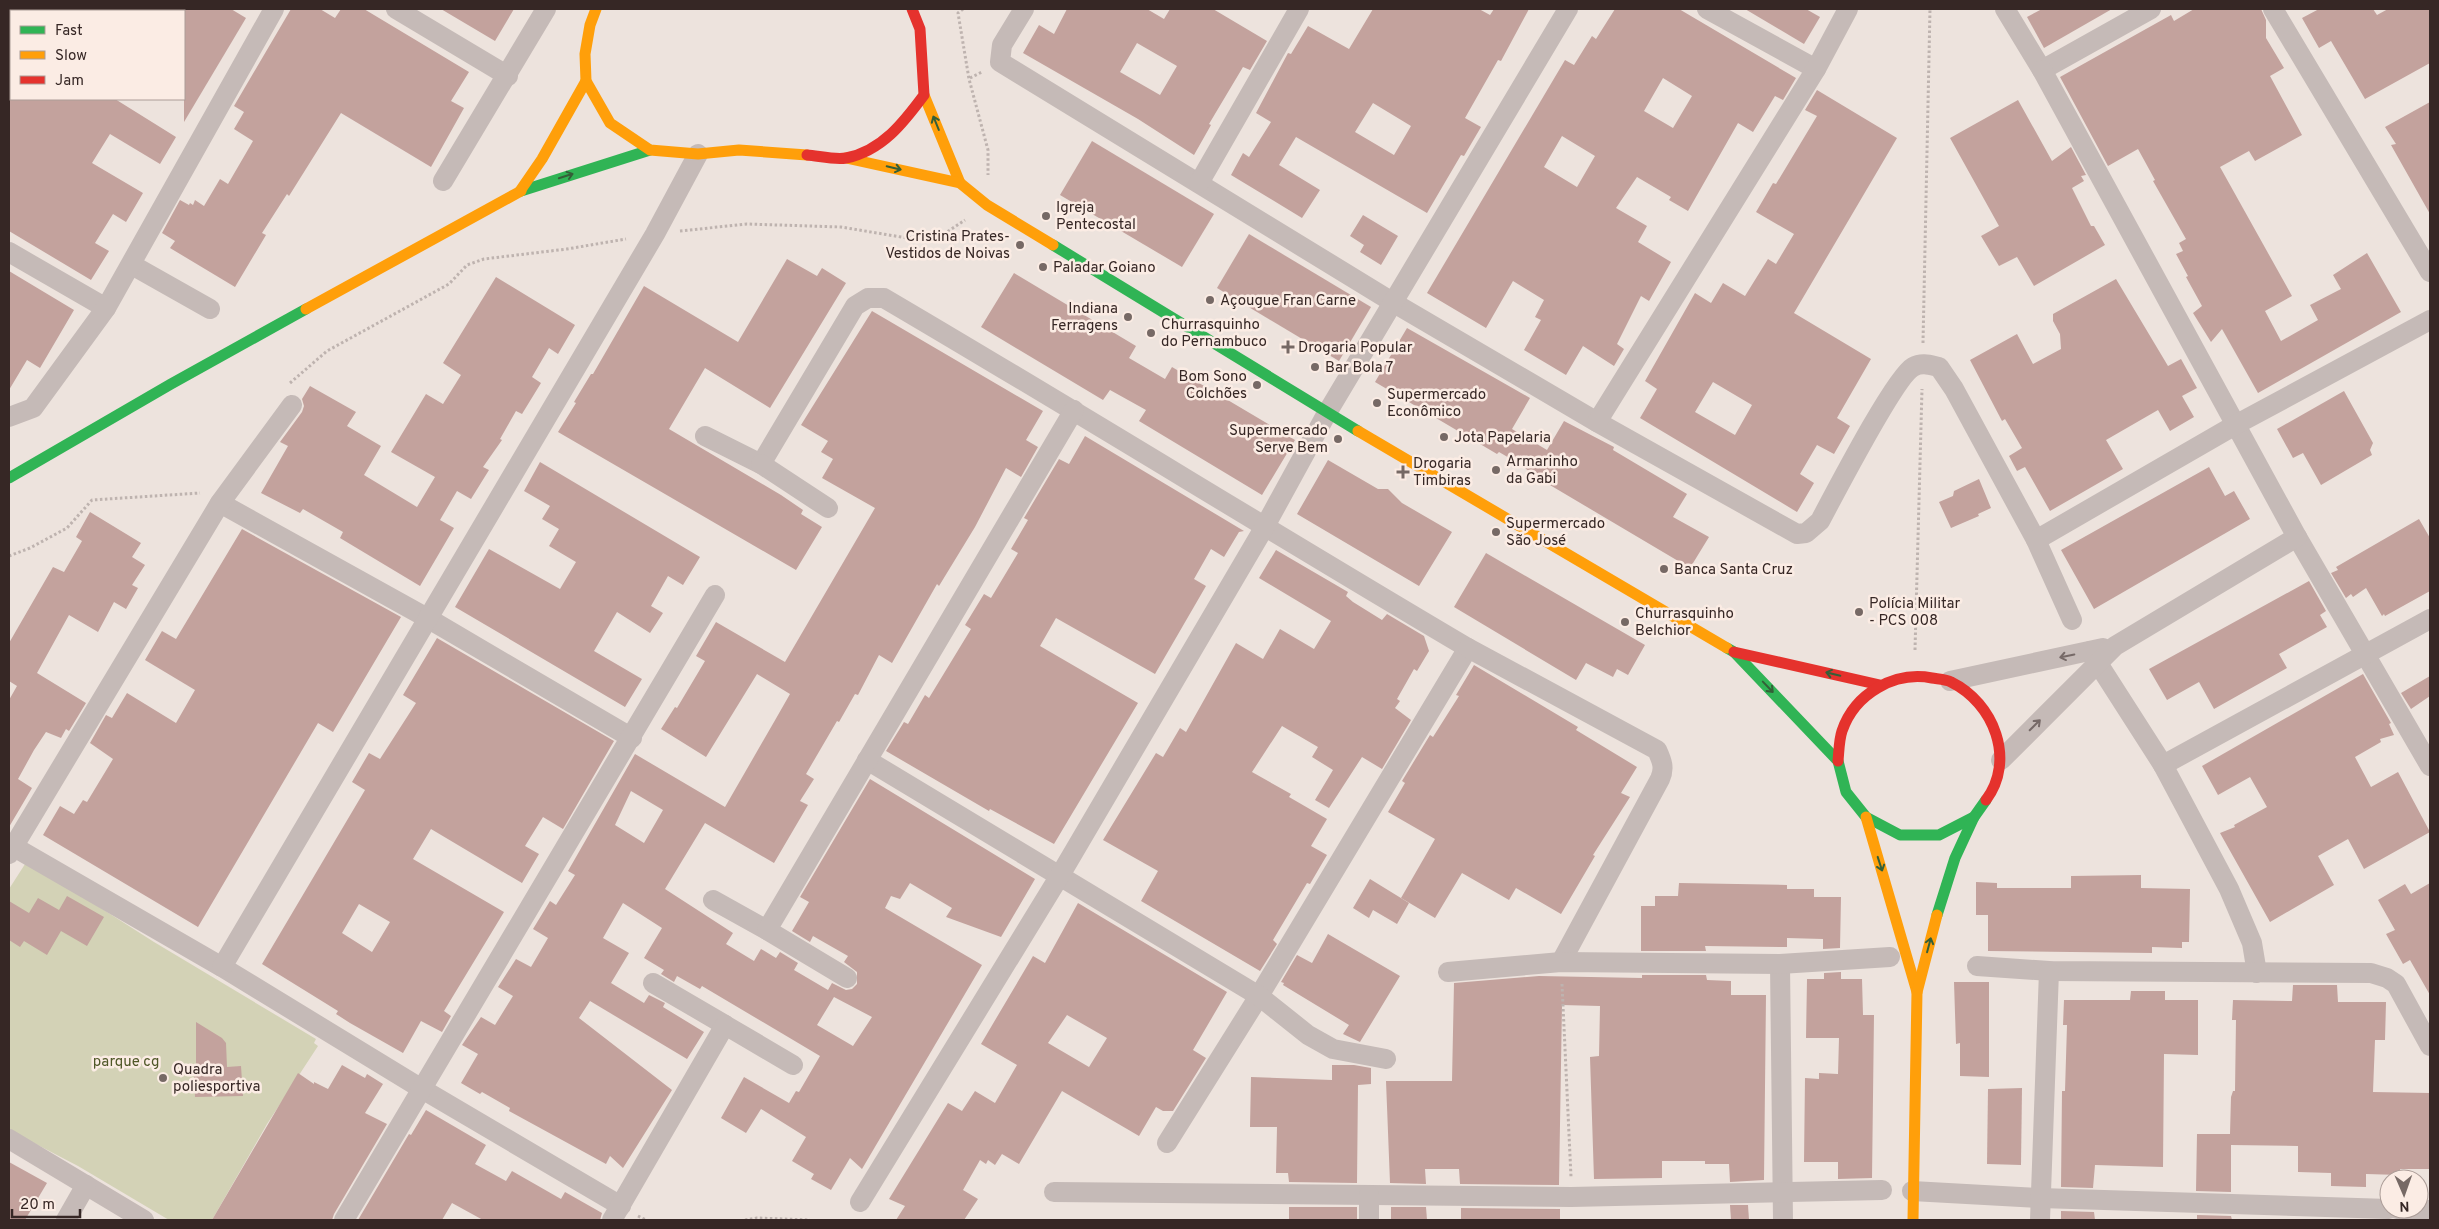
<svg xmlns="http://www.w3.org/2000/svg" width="2439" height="1229" font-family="Overpass,sans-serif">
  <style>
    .green { fill: #d3d2b6 }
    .building { fill: #c3a29d; fill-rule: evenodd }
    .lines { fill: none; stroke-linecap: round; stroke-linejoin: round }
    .path { stroke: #beb3af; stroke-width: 3; stroke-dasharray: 2.5 2.5; stroke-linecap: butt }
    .street { stroke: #c5bab7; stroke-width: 20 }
    .fast { stroke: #30b455; stroke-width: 11 }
    .slow { stroke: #ff9f0a; stroke-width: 11 }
    .jam { stroke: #e5322d; stroke-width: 11 }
    .oneway { stroke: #345f38 }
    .oneway2 { stroke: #766967 }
    .poi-dot { fill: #766965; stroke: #fbece4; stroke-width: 2 }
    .labels { text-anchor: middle; stroke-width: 5; stroke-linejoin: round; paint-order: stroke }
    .poi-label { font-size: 15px; fill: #362725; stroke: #fbece4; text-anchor: start }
    .park-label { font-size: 15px; fill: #4f5727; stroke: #fbece4 }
  </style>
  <rect width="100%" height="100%" fill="#ede3dd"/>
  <path class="green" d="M27,861L154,942L316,1039L314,1043L318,1046L267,1124L212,1220H169L78,1166L9,1130V889Z"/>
  <g class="building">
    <path d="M184,9H231L246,18L184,122Z"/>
    <path d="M291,9H320L335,18L341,9H364L469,72L451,101L464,108L431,167L341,113L289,196L287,194L262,233L266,235L235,287L170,248L175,241L162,233L180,200L189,205L190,203L193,205L195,200L204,206L220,179L228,184L253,141L234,129L244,112L234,106Z"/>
    <path d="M441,9H514L495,41Z"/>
    <path d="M1067,9H1147L1164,19L1170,9H1213L1267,41L1250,70L1243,67L1209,124L1211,125L1194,155L1138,119L1023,53L1039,25L1054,34ZM1137,43L1177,66L1160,95L1120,72Z"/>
    <path d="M1373,9H1479L1490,15L1494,9H1529L1501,61L1498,60L1465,118L1481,127L1464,156L1461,155L1427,213L1296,137L1279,165L1320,190L1302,218L1231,175L1243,153L1249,157L1271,122L1256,113L1288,53L1291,54L1308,26L1349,49ZM1373,103L1411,126L1394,155L1355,132Z"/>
    <path d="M1615,9H1679L1796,78L1783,100L1775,96L1753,132L1738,123L1688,211L1669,200L1671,197L1637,177L1616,208L1647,226L1638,242L1671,262L1649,301L1641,296L1617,344L1624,349L1614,366L1583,346L1566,375L1524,350L1541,320L1535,317L1544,300L1513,281L1486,328L1427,293L1565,60L1574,65L1592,36L1596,39ZM1663,78L1692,96L1673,128L1644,111ZM1562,136L1595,156L1577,187L1544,167Z"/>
    <path d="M1745,9H1806L1820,17L1804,44Z"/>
    <path d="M2042,9H2112L2044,48L2027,17Z"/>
    <path d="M2194,9H2261L2266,20V38L2284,68L2270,76L2302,135L2255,161L2249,151L2220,167L2292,296L2265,311L2281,341L2318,320L2310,305L2341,289L2333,275L2367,253L2401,312L2258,393L2222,329L2211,342L2193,313L2202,306L2186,277L2188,276L2176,254L2183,251L2179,243L2186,239L2153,181L2155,180L2138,149L2108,166L2060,77L2171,15L2174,21Z"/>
    <path d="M2319,9H2373L2377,15L2388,9H2430V63L2365,99L2331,41L2319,48L2302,18Z"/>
    <path d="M1817,90L1897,138L1794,313L1871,359L1837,418L1850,426L1834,454L1817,445L1800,474L1814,483L1797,512L1640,418L1657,389L1645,381L1695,293L1711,303L1723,283L1745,296L1768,259L1776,264L1794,234L1756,212L1773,183L1776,184L1817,116L1805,110ZM1713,382L1752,405L1735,435L1695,412Z"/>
    <path d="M9,99H115L176,137L160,164L110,134L92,163L143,193L126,222L113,214L95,243L109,251L91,280L9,231Z"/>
    <path d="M2018,100L2052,161L2071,147L2086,175L2081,176L2084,181L2072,188L2091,226H2094L2105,245L2034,286L2017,257L1999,266L1981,236L1999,226L1950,138Z"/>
    <path d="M2430,102V214L2391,145L2396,144L2385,127Z"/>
    <path d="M1092,141L1214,214L1182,267L1060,195Z"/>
    <path d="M1363,215L1398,236L1381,265L1360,252L1364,245L1350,236Z"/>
    <path d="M1249,234L1371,307L1339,361L1217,288Z"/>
    <path d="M787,259L817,276L822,268L846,283L770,408L705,368L669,429L781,495L803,510L801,514L822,527L796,570L558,432L576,403L574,402L591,374H593L644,286L738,342Z"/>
    <path d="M9,271L74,310L40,368L27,360L9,390Z"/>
    <path d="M1014,273L1136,346L1129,358L1165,379L1172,367L1295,440L1262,495L1139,421L1146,410L1110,390L1103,400L981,327Z"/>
    <path d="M496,277L575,325L558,354L549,348L532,377L541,383L522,414L516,411L500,439L502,440L483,467L489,470L471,499L457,491L440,520L454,528L420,586L340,538L343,532L303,509L300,513L261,493L288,446L280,442L302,412L304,406L302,399L310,386L356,412L347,426L381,446L364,475L417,507L435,477L391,452L426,394L443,404L461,375L443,363Z"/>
    <path d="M2116,279L2168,366L2181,359L2197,388L2182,396L2194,417L2170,431L2158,410L2106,440L2123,469L2050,511L2025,467L2017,471L2009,456L2022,448L2005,419L2002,421L1970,360L2017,334L2033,364L2061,349L2060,334L2053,321V314Z"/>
    <path d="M872,311L1043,411L1026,440L1038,447L1021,477L1006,468L975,527L939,586L937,584L892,663L879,655L858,695L855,694L839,722L837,721L806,774L814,779L800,801L808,805L774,863L705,823L665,889L733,933L726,944L754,961L761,949L776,958L780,952L798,963L794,970L828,990L832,983L846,990L852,989L857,984V972L844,962L848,956L813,936L810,942L792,931L809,902L800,897L870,779L1035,879L1001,937L946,917L952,908L910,883L900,899L891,896L885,908L982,965L862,1169L850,1158L831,1190L811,1179L814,1174L792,1161L806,1137L761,1109L746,1133L721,1118L744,1077L789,1103L796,1091L799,1092L820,1056L702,986L700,989L677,976L674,982L661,974L664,970L644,958L662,928L623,903L603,938L629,953L611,983L644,1003L649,995L665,1003L663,1007L704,1032L687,1059L590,1001L579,1018L672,1090L623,1168L610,1156L606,1164L509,1111L510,1108L482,1092L480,1094L461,1083L478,1054L462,1045L481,1017L495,1025L513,996L498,987L516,959L531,967L548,938L533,929L550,901L556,905L575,875L568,871L635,754L725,807L774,722L790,694L757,674L706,757L661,729L675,707L677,708L705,661L696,656L716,622L785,662L875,508L822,478L833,459L821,452L828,441L801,425ZM631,791L663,810L644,843L615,825ZM834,997L872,1017L853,1046L817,1025Z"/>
    <path d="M1407,328L1530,398L1512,429L1547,450L1564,421L1614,447L1613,450L1687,494L1673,517L1709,537L1690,568L1533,475L1523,466L1499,452L1497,454L1375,382Z"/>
    <path d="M2344,391L2373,443L2370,450L2372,455L2321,485L2303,453L2293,458L2277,429Z"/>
    <path d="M1085,436L1244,531L1239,532L1224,557L1211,549L1194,579L1206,586L1155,674L1056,618L1040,646L1138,703L1054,844L990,809L989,811L886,751L904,722L908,724L925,695L929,698L971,629L965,625L984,594L991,598L1018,553L1011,549L1028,520L1024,518L1059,459L1069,464Z"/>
    <path d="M1328,460L1378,489H1388L1402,503L1452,532L1419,586L1297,514Z"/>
    <path d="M540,462L700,557L683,585L668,576L651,606L663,613L650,633L617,612L594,651L642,679L625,707L455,607L489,549L560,589L576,562L549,546L559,529L542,519L550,506L524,491Z"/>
    <path d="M2209,467L2225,496L2234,491L2250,519L2094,609L2061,550Z"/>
    <path d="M1979,479L1991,508L1978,514L1979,516L1951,528L1939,502L1953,496L1954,491Z"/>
    <path d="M90,512L141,543L132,557L145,565L132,585L138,588L126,609L114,602L98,632L69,615L37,673L86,703L69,731L66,729L61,738L46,732L34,750L18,779L32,788L9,827V700L17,686L9,681V643L53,567L64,572L82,541L76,537Z"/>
    <path d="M2419,519L2430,538V591L2385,616L2384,614L2382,616L2366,588L2353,597L2351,594L2346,598L2331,573L2338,570L2336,567Z"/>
    <path d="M242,529L401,617L333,732L318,723L198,927L43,835L60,806L74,814L83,800L87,802L113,759L90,743L106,715L112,718L127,693L176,723L195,690L145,660L162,631L176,639Z"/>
    <path d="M1276,550L1348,592L1346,596L1353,602L1382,620L1387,614L1424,636L1429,651L1417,671L1414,669L1397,699L1400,701L1395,708L1411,720L1382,769L1362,757L1329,808L1315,800L1333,770L1312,757L1318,747L1282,726L1252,772L1291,794L1289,797L1327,819L1311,846L1327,855L1310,884L1307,883L1273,940L1277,944L1260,971L1141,901L1158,871L1103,840L1156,753L1163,757L1180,728L1186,732L1236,643L1263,659L1280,629L1314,649L1331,621L1259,578Z"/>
    <path d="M1486,553L1645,645L1628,675L1617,669L1613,677L1586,663L1576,680L1454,607Z"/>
    <path d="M2309,581L2326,611L2320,615L2327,627L2279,654L2287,668L2214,709L2199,682L2167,700L2149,669Z"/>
    <path d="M437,638L614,741L563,829L543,817L525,846L539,854L522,883L431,829L413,859L504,912L444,1011L451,1016L442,1032L421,1021L403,1053L350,1023L336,1014L338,1011L262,964L365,790L352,782L369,753L380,759L416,703L403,695ZM359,904L390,922L372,952L342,933Z"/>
    <path d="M1474,665L1578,727L1576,730L1637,767L1621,793L1630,797L1593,855L1595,856L1561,914L1516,888L1509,900L1462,873L1435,918L1401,898L1435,839L1388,812L1405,783L1402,781L1430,735L1433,737L1459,696L1456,695Z"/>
    <path d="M2363,674L2391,723L2389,724L2394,735L2380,739L2381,742L2355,757L2371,787L2398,772L2430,832L2364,869L2348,839L2318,856L2334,885L2270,922L2220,833L2235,827L2234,825L2267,807L2250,777L2218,795L2202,766Z"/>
    <path d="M2430,676V696L2411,709L2401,693Z"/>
    <path d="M2141,875V888L2190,889L2189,942H2182V948L2152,947V953L1988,951V915H1976V882L1997,883V888H2071V876Z"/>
    <path d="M1370,879L1409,903L1397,924L1373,910L1369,918L1353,908Z"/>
    <path d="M1679,883L1787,885V889H1814V897H1841L1840,948L1823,949V939L1787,938V947L1705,946L1706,951H1641V906H1655V896H1678Z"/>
    <path d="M2430,883V995L2410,960L2403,964L2386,934L2395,930L2378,900L2405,884L2411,894Z"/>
    <path d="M67,896L104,917L87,946L61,931L47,955L24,941L20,947L9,940V901L29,913L38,898L59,910Z"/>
    <path d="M1078,903L1227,992L1193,1050L1206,1058L1173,1111H1163L1156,1107L1139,1136L1062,1091L1019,1164L1002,1154L995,1165L988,1160L986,1164L980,1160L963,1190L978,1199L964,1220H896L905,1206L889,1199L948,1103L962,1111L975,1091L995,1103L1017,1065L981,1044L1033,956L1045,963ZM1067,1015L1107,1038L1089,1067L1048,1043Z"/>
    <path d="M1328,934L1400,976L1360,1042L1343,1034L1349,1025L1283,985L1284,983L1281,982L1297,955L1312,963Z"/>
    <path d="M1841,972V979H1862L1863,1015H1874L1872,1178L1838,1179V1162H1804L1805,1078L1819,1079V1073L1838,1074L1839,1038H1806L1807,979H1824V973Z"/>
    <path d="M1642,975H1706L1707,980L1731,981V995H1766L1764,1180L1730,1182L1729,1164H1705V1161H1662V1178L1594,1179L1590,1057L1599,1056L1600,1006L1562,1005L1559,1185L1460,1184L1459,1169H1425L1426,1184L1390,1183L1386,1081H1452L1454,983L1539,976L1642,978Z"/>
    <path d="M1954,982H1989V1077L1960,1076V1043L1956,1044Z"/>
    <path d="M2293,985H2337L2338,1002H2386L2385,1040H2375L2373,1092L2430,1093L2429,1169H2400V1175L2366,1174V1187L2331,1186V1173L2298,1172V1146L2231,1145V1192L2196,1191L2197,1134H2230L2231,1097L2233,1091H2235L2236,1020H2232L2233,1000L2292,1001Z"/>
    <path d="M2131,991H2165V1000H2198V1055L2164,1054L2163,1167L2095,1165L2093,1188L2061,1187L2062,1091H2065L2067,1025H2063L2064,1000H2130Z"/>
    <path d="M196,1022L222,1038L226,1043L227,1067L241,1066L243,1096L195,1097L194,1071L196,1070Z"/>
    <path d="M342,1065L365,1078L367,1074L383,1084L365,1113L387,1124L334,1214L332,1220H212L298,1073L314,1084V1082L328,1089Z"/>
    <path d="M1332,1065H1354L1371,1068V1084L1358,1085L1357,1183L1289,1182L1288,1173H1276L1277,1127H1250L1251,1077L1332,1080Z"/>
    <path d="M2022,1088L2021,1165L1987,1164L1988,1089Z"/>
    <path d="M426,1110L486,1145L475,1164L506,1181L512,1171L561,1199L565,1192L602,1213L600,1220H483L452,1203L442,1220H358L409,1134L411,1135Z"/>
    <path d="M9,1162L47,1183L25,1220H9Z"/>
    <path d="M1730,1205H1748L1749,1220H1731Z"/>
    <rect x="1289" y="1207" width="68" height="13"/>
    <path d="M1391,1207H1426L1427,1220H1391Z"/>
    <path d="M1461,1208L1560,1209V1220H1461Z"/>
    <path d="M2061,1211L2094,1212L2095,1220H2061Z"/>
    <path d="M2197,1215L2231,1216L2232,1220H2197Z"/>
  </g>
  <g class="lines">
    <g class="path">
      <path d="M963,9L958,13L969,79L988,150V175"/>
      <path d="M970,78L982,72"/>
      <path d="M680,231L747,224L841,227L907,238L944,234L965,220"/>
      <path d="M1923,343L1930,9"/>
      <path d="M290,383L327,351L449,284L467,265L484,259L567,249L626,239"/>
      <path d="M9,556L30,548L67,528L92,500L200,493"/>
      <path d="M1915,650L1922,389"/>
      <path d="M1562,984L1571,1177"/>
      <path d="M638,1216L646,1220"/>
      <path d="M745,1220L757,1218L810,1220"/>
    </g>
    <g class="street">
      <path d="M396,9L508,76"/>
      <path d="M1024,9L1002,45L1000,62L1394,303L1597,422L1797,534L1806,533L1820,521C1834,495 1895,377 1913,367C1922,362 1930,365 1939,367L1954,389L2036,540"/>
      <path d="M1707,9L1816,69"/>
      <path d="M2005,9L2042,70L2151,9"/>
      <path d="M2273,9L2430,272"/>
      <path d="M2042,70L2297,537L2430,766"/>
      <path d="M443,181L546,9"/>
      <path d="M1199,183L1299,9"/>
      <path d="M9,252L106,308"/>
      <path d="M132,265L210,309"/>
      <path d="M9,417L33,408L106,308L274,9"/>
      <path d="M1597,422L1816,69L1848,9"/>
      <path d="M705,436L761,464L855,306L868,298H884C1080,413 1273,533 1468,648L1259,996L1167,1143"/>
      <path d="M761,464L828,508"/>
      <path d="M220,503L429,619L632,738"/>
      <path d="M2072,620L2036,540L2237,424L2430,320"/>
      <path d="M1468,648L1657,750C1662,761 1665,768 1660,779L1561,962"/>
      <path d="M2090,651L2163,765L2430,619"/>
      <path d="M1950,681L2103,648"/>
      <path d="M867,760L1259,996L1308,1035L1333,1049L1386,1059"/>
      <path d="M2001,760L2115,646L2297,537"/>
      <path d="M2163,765L2229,889L2252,943L2257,973"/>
      <path d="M9,844L222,967L422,1089L621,1206"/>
      <path d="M9,854L220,503L292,405"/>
      <path d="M713,900L767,930"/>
      <path d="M1780,964L1783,1220"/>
      <path d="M1977,966L2049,971L2371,973L2387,978L2396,984L2430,1046"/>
      <path d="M222,967L655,234L698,154"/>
      <path d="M1448,972L1561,962L1780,964L1890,957"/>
      <path d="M847,978L767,930L1074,410"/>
      <path d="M653,983L725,1025"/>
      <path d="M9,1139L144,1220"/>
      <path d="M1912,1191L2040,1198L2389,1209"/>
      <path d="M1054,1192L1571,1197L1882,1190"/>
      <path d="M860,1202L1059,877L1264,528L1327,413L1568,9"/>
      <path d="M2397,1209L2430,1210"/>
      <path d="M66,1220L86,1185"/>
      <path d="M344,1220L715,595"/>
      <path d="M612,1220L725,1025L793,1065"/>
      <path d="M1369,1220V1195"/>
      <path d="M2040,1220L2049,971"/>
    </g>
    <g class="fast">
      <path d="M521,191L650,150"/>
      <path d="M1053,245L1358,431"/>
      <path d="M9,478L171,384L306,309"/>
      <path d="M1727,648L1734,652L1838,761L1846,792L1866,817L1900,835H1939L1974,817L1986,800"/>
      <path d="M1937,915L1955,858L1974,817"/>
    </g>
    <g class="slow">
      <path d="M596,9L590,25L585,54L586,81L610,123L650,150L698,154L739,150L807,155"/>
      <path d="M924,95L960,183"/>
      <path d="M846,158L960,183L987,205L1053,245"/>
      <path d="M520,191L542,159L586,81"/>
      <path d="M306,309L521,191"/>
      <path d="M1358,431L1727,648"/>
      <path d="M1866,817L1917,992"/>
      <path d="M1913,1220L1917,992L1937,915"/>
    </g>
    <g class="jam">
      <path d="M807,155C819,156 835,160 846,158C882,151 904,122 924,95L920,29L912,9"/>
      <path d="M1734,652L1880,685"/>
      <path d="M1838,761C1839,751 1839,740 1842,731C1855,693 1895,671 1932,678C1938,679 1946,679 1951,682C1994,703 2016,760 1986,800"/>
    </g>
  </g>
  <defs><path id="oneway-shaft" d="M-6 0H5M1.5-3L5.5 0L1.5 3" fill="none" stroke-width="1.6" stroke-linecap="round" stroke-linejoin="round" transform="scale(1.25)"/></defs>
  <g class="oneway">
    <use href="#oneway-shaft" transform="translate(936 123) rotate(-112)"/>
    <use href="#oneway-shaft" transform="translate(894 168) rotate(13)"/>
    <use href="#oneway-shaft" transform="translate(566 176) rotate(-18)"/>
    <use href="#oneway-shaft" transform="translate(1833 674) rotate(-167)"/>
    <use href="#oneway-shaft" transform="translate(1768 687) rotate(46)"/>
    <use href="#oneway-shaft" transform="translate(1880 864) rotate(72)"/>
    <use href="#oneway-shaft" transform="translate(1929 945) rotate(-75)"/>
  </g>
  <g class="oneway2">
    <use href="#oneway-shaft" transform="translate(2067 656) rotate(168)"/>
    <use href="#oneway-shaft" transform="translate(2035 725) rotate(-45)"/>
  </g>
  <g class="poi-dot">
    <circle cx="1046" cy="216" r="5"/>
    <circle cx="1020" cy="245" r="5"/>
    <circle cx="1043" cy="267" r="5"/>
    <circle cx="1210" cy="300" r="5"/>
    <circle cx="1128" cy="317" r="5"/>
    <circle cx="1151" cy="333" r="5"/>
    <path d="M1285.5 339.5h5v5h5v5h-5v5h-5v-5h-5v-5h5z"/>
    <circle cx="1315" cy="367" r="5"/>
    <circle cx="1257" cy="385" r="5"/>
    <circle cx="1377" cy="403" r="5"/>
    <circle cx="1444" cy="437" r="5"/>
    <circle cx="1338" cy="439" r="5"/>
    <circle cx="1496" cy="470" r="5"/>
    <path d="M1400.5 464.5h5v5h5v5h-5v5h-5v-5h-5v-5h5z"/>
    <circle cx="1496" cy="532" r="5"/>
    <circle cx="1664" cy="569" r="5"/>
    <circle cx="1859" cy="612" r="5"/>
    <circle cx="1625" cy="622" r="5"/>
    <circle cx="163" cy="1078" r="5"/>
  </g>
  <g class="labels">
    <g class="poi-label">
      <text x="1056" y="212">Igreja<tspan x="1056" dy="17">Pentecostal</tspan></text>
      <text x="1010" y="241" text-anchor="end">Cristina Prates-<tspan x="1010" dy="17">Vestidos de Noivas</tspan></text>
      <text x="1053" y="272">Paladar Goiano</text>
      <text x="1220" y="305">Açougue Fran Carne</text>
      <text x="1118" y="313" text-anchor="end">Indiana<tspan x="1118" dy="17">Ferragens</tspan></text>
      <text x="1161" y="329">Churrasquinho<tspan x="1161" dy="17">do Pernambuco</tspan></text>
      <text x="1298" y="352">Drogaria Popular</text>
      <text x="1325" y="372">Bar Bola 7</text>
      <text x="1247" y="381" text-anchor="end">Bom Sono<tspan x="1247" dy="17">Colchões</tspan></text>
      <text x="1387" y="399">Supermercado<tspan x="1387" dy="17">Econômico</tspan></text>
      <text x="1328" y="435" text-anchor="end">Supermercado<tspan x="1328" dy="17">Serve Bem</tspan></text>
      <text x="1454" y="442">Jota Papelaria</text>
      <text x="1506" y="466">Armarinho<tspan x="1506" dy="17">da Gabi</tspan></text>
      <text x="1413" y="468">Drogaria<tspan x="1413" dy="17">Timbiras</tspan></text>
      <text x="1506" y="528">Supermercado<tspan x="1506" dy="17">São José</tspan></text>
      <text x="1674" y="574">Banca Santa Cruz</text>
      <text x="1869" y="608">Polícia Militar<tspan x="1869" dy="17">- PCS 008</tspan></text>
      <text x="1635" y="618">Churrasquinho<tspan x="1635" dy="17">Belchior</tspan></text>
      <text x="173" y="1074">Quadra<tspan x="173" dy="17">poliesportiva</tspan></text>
    </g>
    <g class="park-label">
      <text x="126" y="1066">parque cg</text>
    </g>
  </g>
  <rect width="2439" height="1229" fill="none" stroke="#362725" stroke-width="20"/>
  <rect x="10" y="10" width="175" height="90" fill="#fbece4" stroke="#ac9d98"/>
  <rect x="20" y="26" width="25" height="8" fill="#30b455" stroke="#ac9d98"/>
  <text x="55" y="35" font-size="15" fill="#362725">Fast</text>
  <rect x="20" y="51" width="25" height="8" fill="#ff9f0a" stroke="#ac9d98"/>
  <text x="55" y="60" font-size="15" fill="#362725">Slow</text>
  <rect x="20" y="76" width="25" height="8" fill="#e5322d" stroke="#ac9d98"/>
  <text x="55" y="85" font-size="15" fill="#362725">Jam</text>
  <g transform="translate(2404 1194) rotate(178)"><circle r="24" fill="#fbece4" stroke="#ac9d98"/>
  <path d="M0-4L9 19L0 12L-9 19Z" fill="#766965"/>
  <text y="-8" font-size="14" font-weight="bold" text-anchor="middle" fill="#362725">N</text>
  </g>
  <path d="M12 1209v8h68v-8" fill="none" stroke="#362725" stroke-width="2.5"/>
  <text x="20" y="1209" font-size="15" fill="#362725" stroke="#fbece4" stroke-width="4" paint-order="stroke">20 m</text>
</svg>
